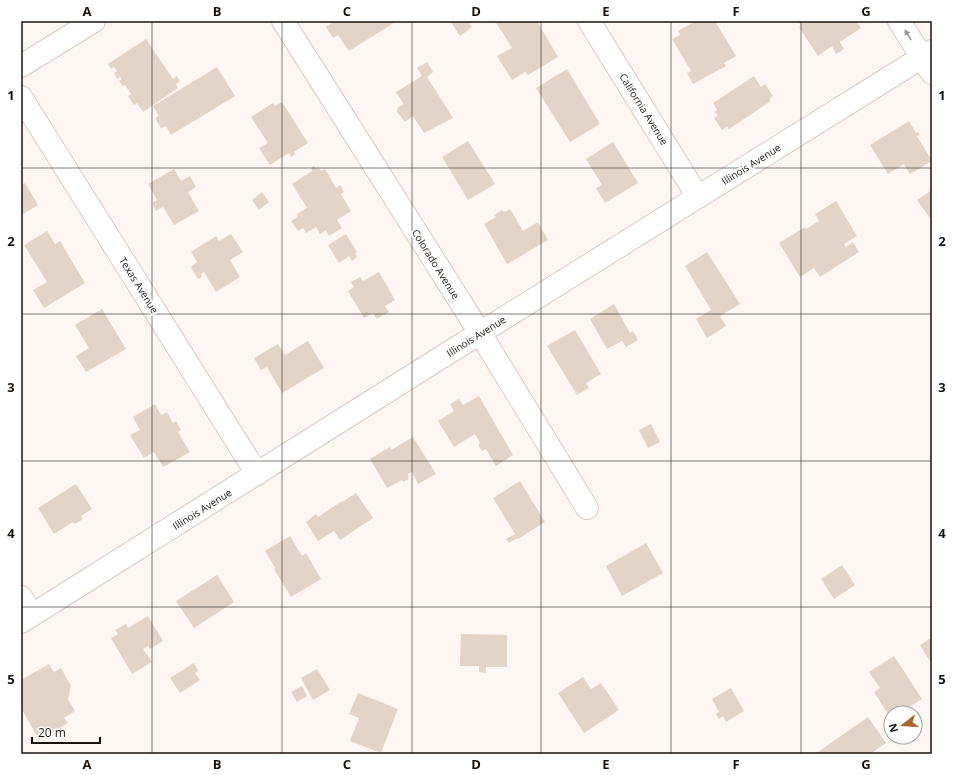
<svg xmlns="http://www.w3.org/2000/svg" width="953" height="775" font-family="'Open Sans',sans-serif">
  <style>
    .building { fill: #e3d4c9 }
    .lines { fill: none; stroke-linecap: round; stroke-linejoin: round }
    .minor-casing { stroke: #dbcac0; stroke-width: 24 }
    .minor { stroke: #fff; stroke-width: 22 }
    .oneway { fill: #979493 }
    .grid { fill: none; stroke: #18120f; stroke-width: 1; stroke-opacity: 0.55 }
    .labels { text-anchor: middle; stroke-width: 4; stroke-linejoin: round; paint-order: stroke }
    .street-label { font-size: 10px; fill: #18120f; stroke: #fff }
    .neatline { fill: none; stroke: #18120f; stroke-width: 1.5 }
    .grid-label { font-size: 13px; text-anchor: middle; font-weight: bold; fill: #18120f }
  </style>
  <rect width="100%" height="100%" fill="#fdf6f2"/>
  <g class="building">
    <path d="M331,21H397L349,51L338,35L333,38L326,27L332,23Z"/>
    <path d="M450,21H467L472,27L460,36Z"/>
    <path d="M495,21H537L558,57L528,75L525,72L512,80L497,56L512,48Z"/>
    <path d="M696,21H700L701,23L704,21H715L736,56L724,63L726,66L693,84L687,73L691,71L672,39L680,35L678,31Z"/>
    <path d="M798,21H856L861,28L840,42L844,49L836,54L832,46L818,56L799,27L801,26Z"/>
    <path d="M146,39L173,79L177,76L180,81L176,84L178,88L143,112L137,103L134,105L128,96L131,94L125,85L123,86L119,81L122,79L120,77L117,79L114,73L117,71L114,67L111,69L108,64Z"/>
    <path d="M427,62L433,72L427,77L453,118L424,133L413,116L405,122L397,112V110L398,107L403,105V103L396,92L422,76L417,68Z"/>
    <path d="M217,67L235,96L171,135L166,126L161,128L155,118L159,116L153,106Z"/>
    <path d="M567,69L600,124L570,142L536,88Z"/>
    <path d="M754,76L761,87L765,84L773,96L769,99L771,101L729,129L727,126L722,130L714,118L718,115L715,112L717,110L713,103Z"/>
    <path d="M282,102L308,143L294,152L295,154L291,157L289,153L270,165L259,148L268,143L251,117L273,103L275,106Z"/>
    <path d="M909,121L916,133L918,132L920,135L917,136L932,161L910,174L904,164L888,174L870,145Z"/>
    <path d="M468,141L495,184L468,200L442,157Z"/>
    <path d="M613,142L638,183L605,203L596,188L602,185L586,159Z"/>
    <path d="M314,166L316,169L319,168L321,171L325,169L336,188L340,185L344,192L341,194L351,211L337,220L342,228L329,236L326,230L320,234L316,227L306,233L303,228L298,231L291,221L298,217L297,214L307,208L292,184L312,171L311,168Z"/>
    <path d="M174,169L181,181L190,176L196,187L188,192L199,211L174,225L163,207L156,211L152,203L157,200L148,184Z"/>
    <path d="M25,183L38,205L21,215V184L22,185Z"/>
    <path d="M932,190V221L917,200Z"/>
    <path d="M262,192L269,202L259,210L252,200Z"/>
    <path d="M836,201L857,236L844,244L846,247L853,242L859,252L820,277L814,268L800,277L779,243L805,227L806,229L819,221L815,214Z"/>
    <path d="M510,209L523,231L538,222L548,240L507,264L484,224L496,217L494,215L502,210L504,212Z"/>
    <path d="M47,231L55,244L60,241L85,283L44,308L33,290L47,282L24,245Z"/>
    <path d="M231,234L243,252L230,260L240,277L216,292L204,272L201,274L202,277L198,279L191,267L197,262L191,252L216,236L219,241Z"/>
    <path d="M346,234L357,252L355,253L357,257L352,261L349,256L339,263L328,245Z"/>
    <path d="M707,252L740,304L720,316L726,326L707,338L696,319L711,310L685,266Z"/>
    <path d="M379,272L395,300L385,306L389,312L377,319L373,313L364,318L348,291L354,287L351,282L360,277L363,281Z"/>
    <path d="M614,304L630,333L633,331L638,340L626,347L622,341L607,349L590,319Z"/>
    <path d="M102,309L126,349L86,372L76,356L89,348L75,325Z"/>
    <path d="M575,330L601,374L586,383L589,388L577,395L547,346Z"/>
    <path d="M308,341L324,368L282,393L267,367L261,370L254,358L278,344L285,355Z"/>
    <path d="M479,396L513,455L496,466L486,449L482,451L478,445L480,443L475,434L454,447L438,421L454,411L450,404L459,399L463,405Z"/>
    <path d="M155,404L161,415L167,412L173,423L176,421L181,430L178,432L190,452L163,467L154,452L144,458L130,435L140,430L133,417Z"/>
    <path d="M651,424L660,442L648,448L639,430Z"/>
    <path d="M413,437L436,474L418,484L412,472L408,474L409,479L403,482L402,480L387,488L370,459L390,447L391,450Z"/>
    <path d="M520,481L545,522L518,539L517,538L509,543L506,539L515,534L493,498Z"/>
    <path d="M76,484L92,509L81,516L83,519L75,524L73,522L54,534L38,508Z"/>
    <path d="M356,493L373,518L340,540L334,531L318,541L306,522L316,514L318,517L342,501V502Z"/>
    <path d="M290,536L302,556L306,553L321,579L291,597L274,569L275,568L265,551Z"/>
    <path d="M646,543L663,573L622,596L606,566Z"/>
    <path d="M842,565L855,585L834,599L821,579Z"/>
    <path d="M217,575L234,602L194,628L176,601Z"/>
    <path d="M148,616L163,641L150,649L148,646L143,649L152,662L132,674L111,638L118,634L115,630L126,624L128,628Z"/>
    <path d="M461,634L507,635V667H486V673L479,672V666H460Z"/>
    <path d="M931,638L932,639V665L920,645Z"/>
    <path d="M894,656L922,699L900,713H895L893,711L888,714L874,692L880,688L869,672Z"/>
    <path d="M194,663L198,671L195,673L200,680L180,693L170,678Z"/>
    <path d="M49,664L54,672L61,668L71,686L68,699L75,711L64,718L68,723L39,740L21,708V680Z"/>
    <path d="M317,669L330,690L313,700L301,678Z"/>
    <path d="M583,677L591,689L601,683L619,710L584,733L558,693Z"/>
    <path d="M302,686L307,696L297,702L291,692Z"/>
    <path d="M731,688L744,711L726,722L723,716L719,719L716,714L719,712L712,699Z"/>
    <path d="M358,693L398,709L381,753L350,741L359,718L349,714Z"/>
    <path d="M868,717L886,743L870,754H815Z"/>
  </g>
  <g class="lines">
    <g class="minor-casing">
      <g id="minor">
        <path d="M283,21L480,333L587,508"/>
        <path d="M589,21L698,197"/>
        <path d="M899,21L932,73"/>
        <path d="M21,66L94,21"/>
        <path d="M21,97L257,474"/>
        <path d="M21,597L32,615"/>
        <path d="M21,622L480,333L932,51"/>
      </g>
    </g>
    <use href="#minor" class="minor"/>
  </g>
  <defs><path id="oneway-solid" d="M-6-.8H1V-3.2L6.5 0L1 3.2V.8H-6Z"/></defs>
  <use class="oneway" href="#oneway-solid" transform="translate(908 35) rotate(-122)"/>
  <path class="grid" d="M152,21V754M282,21V754M412,21V754M541,21V754M671,21V754M801,21V754M21,168H932M21,314H932M21,461H932M21,607H932"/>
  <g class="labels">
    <g class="street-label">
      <text transform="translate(644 109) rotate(58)" y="4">California Avenue</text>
      <text transform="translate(751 164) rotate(-32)" y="4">Illinois Avenue</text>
      <text transform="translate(436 264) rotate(58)" y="4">Colorado Avenue</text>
      <text transform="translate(139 285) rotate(58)" y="4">Texas Avenue</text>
      <text transform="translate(476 336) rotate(-32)" y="4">Illinois Avenue</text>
      <text transform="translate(202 509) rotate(-32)" y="4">Illinois Avenue</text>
    </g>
  </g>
  <rect width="953" height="775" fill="none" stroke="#ffffff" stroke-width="44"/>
  <g transform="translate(903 725) rotate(253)"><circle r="19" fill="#ffffff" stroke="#a3a09f"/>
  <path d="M0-3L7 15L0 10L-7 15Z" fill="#a5682c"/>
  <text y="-6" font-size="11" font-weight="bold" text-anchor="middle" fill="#18120f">N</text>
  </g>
  <path d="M32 737v6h68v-6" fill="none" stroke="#18120f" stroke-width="2"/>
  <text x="38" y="737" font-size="12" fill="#18120f" stroke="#ffffff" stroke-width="3" paint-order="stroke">20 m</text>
  <rect x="22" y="22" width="909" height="731" class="neatline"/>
  <g class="grid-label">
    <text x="87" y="16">A</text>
    <text x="217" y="16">B</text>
    <text x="347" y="16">C</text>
    <text x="476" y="16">D</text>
    <text x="606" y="16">E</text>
    <text x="736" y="16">F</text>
    <text x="866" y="16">G</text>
    <text x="11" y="100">1</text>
    <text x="942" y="100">1</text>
    <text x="11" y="246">2</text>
    <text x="942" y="246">2</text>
    <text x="11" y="392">3</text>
    <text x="942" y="392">3</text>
    <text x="11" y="538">4</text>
    <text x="942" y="538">4</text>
    <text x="11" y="684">5</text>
    <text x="942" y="684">5</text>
    <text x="87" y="769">A</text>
    <text x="217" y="769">B</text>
    <text x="347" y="769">C</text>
    <text x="476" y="769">D</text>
    <text x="606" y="769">E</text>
    <text x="736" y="769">F</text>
    <text x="866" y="769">G</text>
  </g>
</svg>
